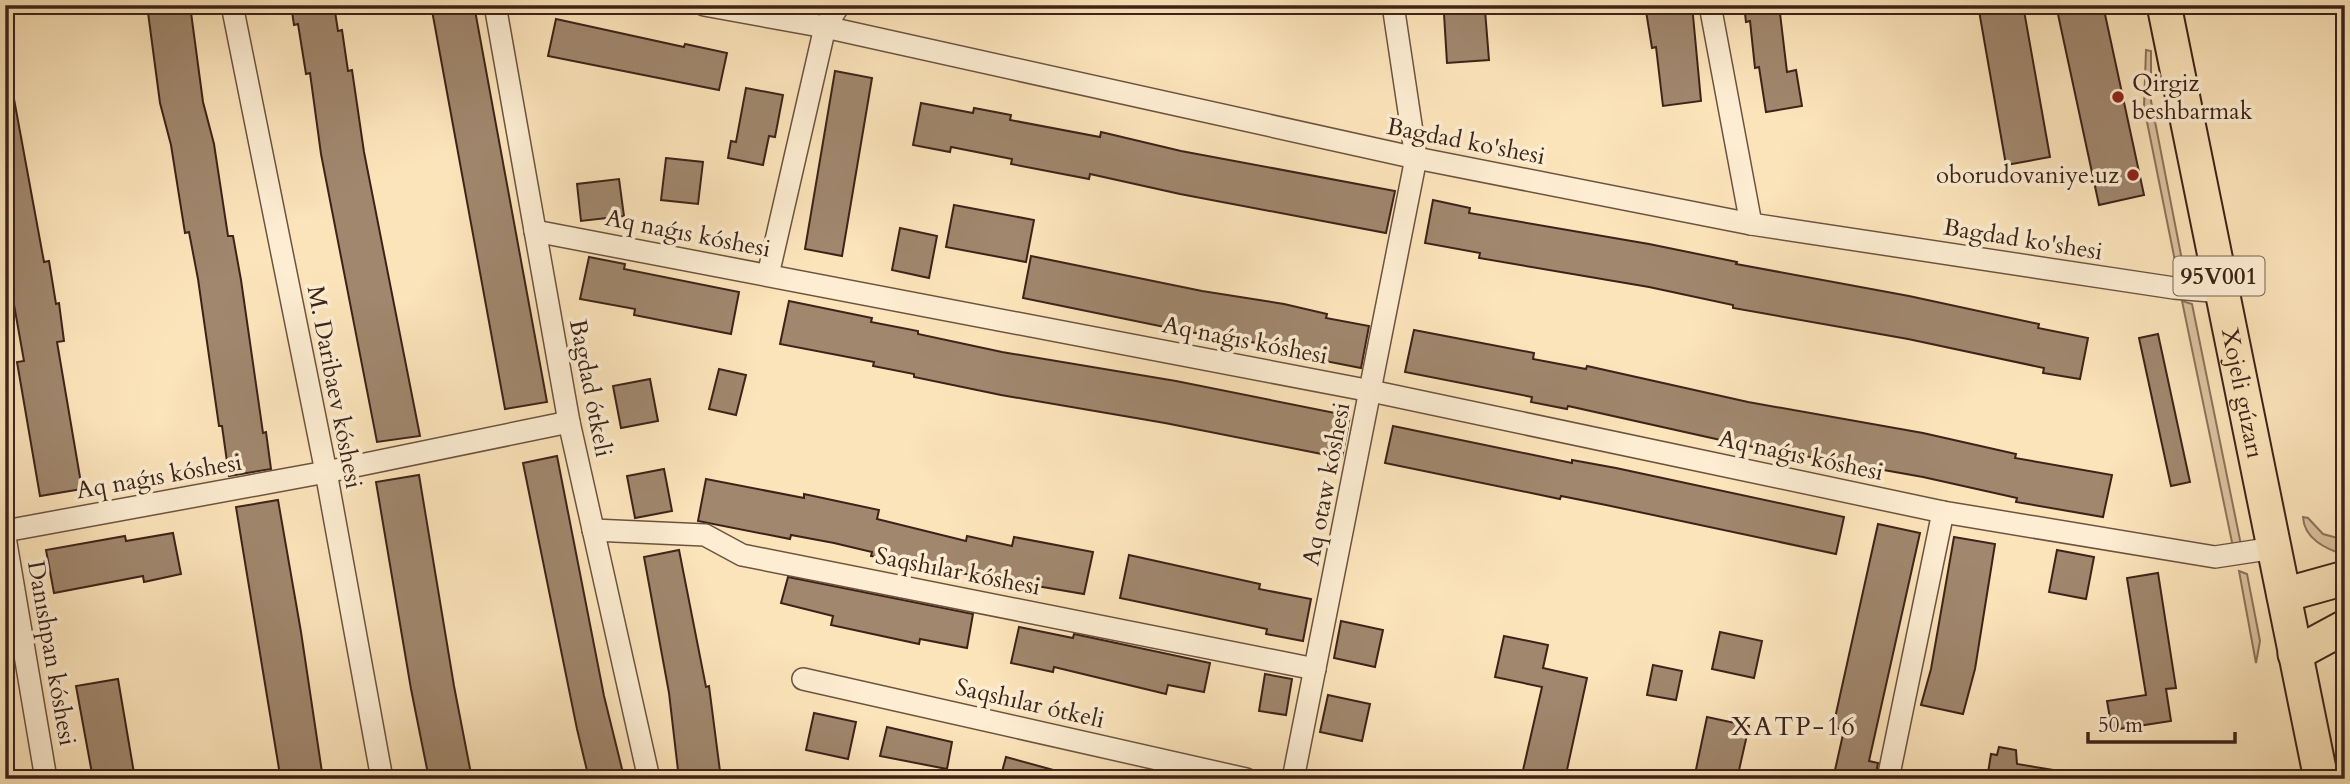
<svg xmlns="http://www.w3.org/2000/svg" width="2350" height="784" font-family="Cardo,serif">
  <style>
    .green { fill: #dbc39f; stroke: #8c735c; stroke-width: 2 }
    .building { fill: #a0876d; stroke: #3c2319; stroke-width: 2 }
    .lines { fill: none; stroke-linecap: round; stroke-linejoin: round }
    .minor-casing { stroke: #6c5341; stroke-width: 24 }
    .primary-casing { stroke: #3c2319; stroke-width: 37 }
    .minor { stroke: #fdedd2; stroke-width: 21 }
    .primary { stroke: #fce4ba; stroke-width: 33 }
    .poi-dot { fill: #8f2418; stroke: #fdedd2; stroke-width: 2.5 }
    .labels { text-anchor: middle; stroke-width: 7; stroke-linejoin: round; paint-order: stroke }
    .shield { fill: #fdedd2; stroke: #766050; stroke-width: 2 }
    .shield-label { font-size: 23px; font-weight: bold; fill: #3c2319 }
    .poi-label { font-size: 24px; fill: #3c2319; stroke: #fdedd2; text-anchor: start }
    .street-label { font-size: 24px; fill: #3c2319; stroke: #fdedd2 }
    .neighbourhood-label { font-size: 26px; letter-spacing: 2px; fill: #3c2319; stroke: #fdedd2 }
  </style>
  <rect width="100%" height="100%" fill="#fce4ba"/>
  <filter id="stains"><feTurbulence type="fractalNoise" baseFrequency=".00286" numOctaves="4"/><feColorMatrix values="0 0 0 0 .2 0 0 0 0 .09 0 0 0 0 .02 0 0 0 .5 -.17"/></filter>
  <radialGradient id="worn" r=".72"><stop offset=".6" stop-color="#630" stop-opacity="0"/><stop offset="1" stop-color="#630" stop-opacity=".3"/></radialGradient>
  <g class="green">
    <path d="M2146,50L2151,51V101L2182,260L2175,261L2144,107Z"/>
    <path d="M2182,301L2192,304L2241,545L2233,547Z"/>
    <path d="M2303,517L2308,518L2323,534L2345,540V555C2326,549 2304,539 2303,517Z"/>
    <path d="M2239,571L2247,574L2260,641L2256,663Z"/>
  </g>
  <g class="building">
    <path d="M147,5H190L203,102L214,144L228,236H233L241,280L263,433L266,432L271,469L229,476L222,426H219L198,279L189,232L185,233L171,145L160,103Z"/>
    <path d="M291,5H334L338,31L342,30L348,71L352,70L364,152L420,436L377,442L321,154L310,73L306,74L298,24L294,25Z"/>
    <path d="M431,5H474L547,402L505,409Z"/>
    <path d="M1645,5H1692L1701,101L1663,106L1656,47L1652,48Z"/>
    <path d="M1744,5H1779L1787,72L1796,70L1802,106L1766,112L1759,67L1755,68L1750,21L1746,22Z"/>
    <path d="M1978,5H2023L2050,157L2006,165Z"/>
    <path d="M2056,5H2103L2144,195L2099,205Z"/>
    <path d="M1485,10L1489,60L1447,63L1444,14Z"/>
    <path d="M556,19L684,47L685,44L727,53L719,90L548,56Z"/>
    <path d="M835,71L872,78L842,256L805,249Z"/>
    <path d="M746,88L783,95L775,137L769,136L763,165L728,158L731,141L736,142Z"/>
    <path d="M14,99L44,262L49,261L56,304L59,303L64,341L57,342L82,489L40,496L17,362L24,361L5,254V100Z"/>
    <path d="M921,103L973,113L974,108L1011,115L1010,120L1100,137L1101,132L1181,151L1395,191L1386,233L1180,194L1090,174L1089,179L1011,164L1012,159L951,147L950,152L913,145Z"/>
    <path d="M666,158L703,162L698,204L661,200Z"/>
    <path d="M619,179L624,216L581,221L577,184Z"/>
    <path d="M1433,200L1470,208L1469,213L1649,244L1737,262L1736,264L1909,296L2039,324L2038,328L2088,338L2080,379L2043,373L2044,368L1908,339L1733,308V305L1649,287L1479,258L1480,253L1425,243Z"/>
    <path d="M954,205L1034,220L1026,262L946,247Z"/>
    <path d="M900,228L937,236L929,278L892,270Z"/>
    <path d="M1031,256L1202,291L1284,304L1327,314L1326,318L1369,326L1361,368L1325,361L1326,357L1282,347L1189,332L1023,298Z"/>
    <path d="M589,257L625,264L624,269L739,292L731,334L634,315L635,309L580,299Z"/>
    <path d="M789,301L872,318L871,322L918,331V334L1002,352L1176,381L1350,416L1342,458L1165,423L1001,395L914,377V374L873,366L874,362L780,344Z"/>
    <path d="M1414,330L1534,353L1533,359L1586,369L1587,366L1748,402L1923,433L2016,454L2015,458L2112,475L2103,517L2016,502L2017,498L1923,477L1743,445L1568,406L1567,409L1531,402L1532,397L1405,372Z"/>
    <path d="M2158,334L2190,482L2171,486L2139,338Z"/>
    <path d="M719,369L746,375L736,415L709,409Z"/>
    <path d="M650,379L658,421L621,428L613,386Z"/>
    <path d="M1393,426L1572,463V460L1616,468L1844,517L1836,554L1606,505L1561,496L1560,499L1385,463Z"/>
    <path d="M557,456L604,696L623,773L595,779H589L577,729L523,463Z"/>
    <path d="M664,469L672,511L635,518L627,476Z"/>
    <path d="M419,475L454,686L472,779H429L411,689L376,482Z"/>
    <path d="M706,479L804,498V494L879,510L877,519L966,541L967,536L1012,546L1014,537L1093,552L1084,594L960,573L959,578L917,569L918,566L871,556L872,552L834,543L791,535L790,539L698,521Z"/>
    <path d="M278,500L301,632L323,779H283L279,769L242,544L236,507Z"/>
    <path d="M1878,524L1920,533L1869,761L1878,763L1875,779H1833L1844,730L1833,727Z"/>
    <path d="M173,533L181,574L144,582L143,576L54,593L46,550L125,536L126,541Z"/>
    <path d="M1954,537L1995,544L1975,669L1963,714L1921,705L1931,669Z"/>
    <path d="M679,550L706,687L709,686L721,779H679L669,693L644,557Z"/>
    <path d="M2057,550L2094,557L2086,599L2049,592Z"/>
    <path d="M1129,555L1260,584L1259,589L1311,599L1303,641L1266,634L1267,629L1120,598Z"/>
    <path d="M2158,573L2176,688L2166,689L2171,721L2112,730L2107,701L2146,695L2127,578Z"/>
    <path d="M788,577L973,614L967,648L920,639L919,644L831,625L833,616L781,603Z"/>
    <path d="M1341,621L1383,630L1375,667L1334,658Z"/>
    <path d="M1019,627L1073,638L1074,634L1210,663L1204,692L1168,685L1166,694L1054,667L1053,672L1011,663Z"/>
    <path d="M1720,632L1762,641L1754,678L1712,669Z"/>
    <path d="M1504,636L1548,645L1543,668L1587,678L1565,779H1521L1542,687L1495,677Z"/>
    <path d="M1653,665L1682,671L1676,700L1647,695Z"/>
    <path d="M1265,674L1292,679L1286,715L1259,711Z"/>
    <path d="M118,679L135,779H93L76,686Z"/>
    <path d="M1328,695L1370,704L1362,741L1320,732Z"/>
    <path d="M814,713L856,722L848,759L806,750Z"/>
    <path d="M1707,717L1749,726L1737,779H1694Z"/>
    <path d="M887,727L952,742L947,769L880,756Z"/>
    <path d="M1999,747L2016,750L2017,764L2054,770L2053,779H1987L1991,754L1997,755Z"/>
    <path d="M1006,757L1068,774L1067,779H1000Z"/>
  </g>
  <g class="lines">
    <g class="minor-casing">
      <g id="minor">
        <path d="M232,5L326,472L382,779"/>
        <path d="M495,5L569,422L649,779"/>
        <path d="M704,5L825,27L1416,158L1751,224L2174,288L2223,292"/>
        <path d="M1710,5L1751,224"/>
        <path d="M535,231L1371,391L1943,512L2215,557L2274,548"/>
        <path d="M768,275L825,27L839,5"/>
        <path d="M593,530L705,535L742,555L1315,669"/>
        <path d="M5,531L326,472L569,422"/>
        <path d="M5,537L46,779"/>
        <path d="M803,679L1246,779"/>
        <path d="M1293,779L1416,158L1393,5"/>
        <path d="M1888,779L1943,512"/>
      </g>
    </g>
    <g class="primary-casing">
      <g id="primary">
        <path id="s1" d="M2164,5L2321,779"/>
        <path d="M2284,595L2345,578"/>
        <path d="M2295,654L2345,627"/>
      </g>
    </g>
    <use href="#minor" class="minor"/>
    <use href="#primary" class="primary"/>
  </g>
  <g class="poi-dot">
    <circle cx="2118" cy="97" r="7"/>
    <circle cx="2133" cy="175" r="7"/>
  </g>
  <g class="labels">
    <rect class="shield" x="2173.5" y="256.5" width="91" height="39" rx="5"/>
    <g class="shield-label">
      <text x="2219" y="284">95V001</text>
    </g>
    <g class="poi-label">
      <text x="2132" y="91">Qirgiz<tspan x="2132" dy="28">beshbarmak</tspan></text>
      <text x="2119" y="183" text-anchor="end">oborudovaniye.uz</text>
    </g>
    <g class="street-label">
      <text transform="translate(1466 141) rotate(11)" y="8">Bagdad ko'shesi</text>
      <text transform="translate(688 233) rotate(11)" y="8">Aq naǵıs kóshesi</text>
      <text transform="translate(2023 239) rotate(9)" y="8">Bagdad ko'shesi</text>
      <text transform="translate(1245 340) rotate(11)" y="8">Aq naǵıs kóshesi</text>
      <text transform="translate(335 387) rotate(79)" y="8">M. Daribaev kóshesi</text>
      <text transform="translate(591 388) rotate(79)" y="8">Bagdad ótkeli</text>
      <text dy="8" stroke="none"><textPath href="#s1" startOffset="396">Xojeli gúzarı</textPath></text>
      <text transform="translate(1801 455) rotate(12)" y="8">Aq naǵıs kóshesi</text>
      <text transform="translate(159 476) rotate(-10)" y="8">Aq naǵıs kóshesi</text>
      <text transform="translate(1326 484) rotate(-79)" y="8">Aq otaw kóshesi</text>
      <text transform="translate(958 571) rotate(11)" y="8">Saqshılar kóshesi</text>
      <text transform="translate(52 653) rotate(80)" y="8">Danıshpan kóshesi</text>
      <text transform="translate(1030 703) rotate(13)" y="8">Saqshılar ótkeli</text>
    </g>
    <g class="neighbourhood-label">
      <text x="1794" y="735">XATP-16</text>
    </g>
  </g>
  <rect width="2350" height="784" fill="none" stroke="#fce4ba" stroke-width="28"/>
  <rect x="7" y="7" width="2336" height="770" fill="none" stroke="#3c2319" stroke-width="3.5"/>
  <rect x="14" y="14" width="2322" height="756" fill="none" stroke="#3c2319" stroke-width="2"/>
  <path d="M2088 732v10h147v-10" fill="none" stroke="#3c2319" stroke-width="3.5"/>
  <text x="2098" y="732" font-size="21" fill="#3c2319" stroke="#fdedd2" stroke-width="5" paint-order="stroke">50 m</text>
  <rect width="100%" height="100%" filter="url(#stains)"/>
  <rect width="100%" height="100%" fill="url(#worn)"/>
</svg>
